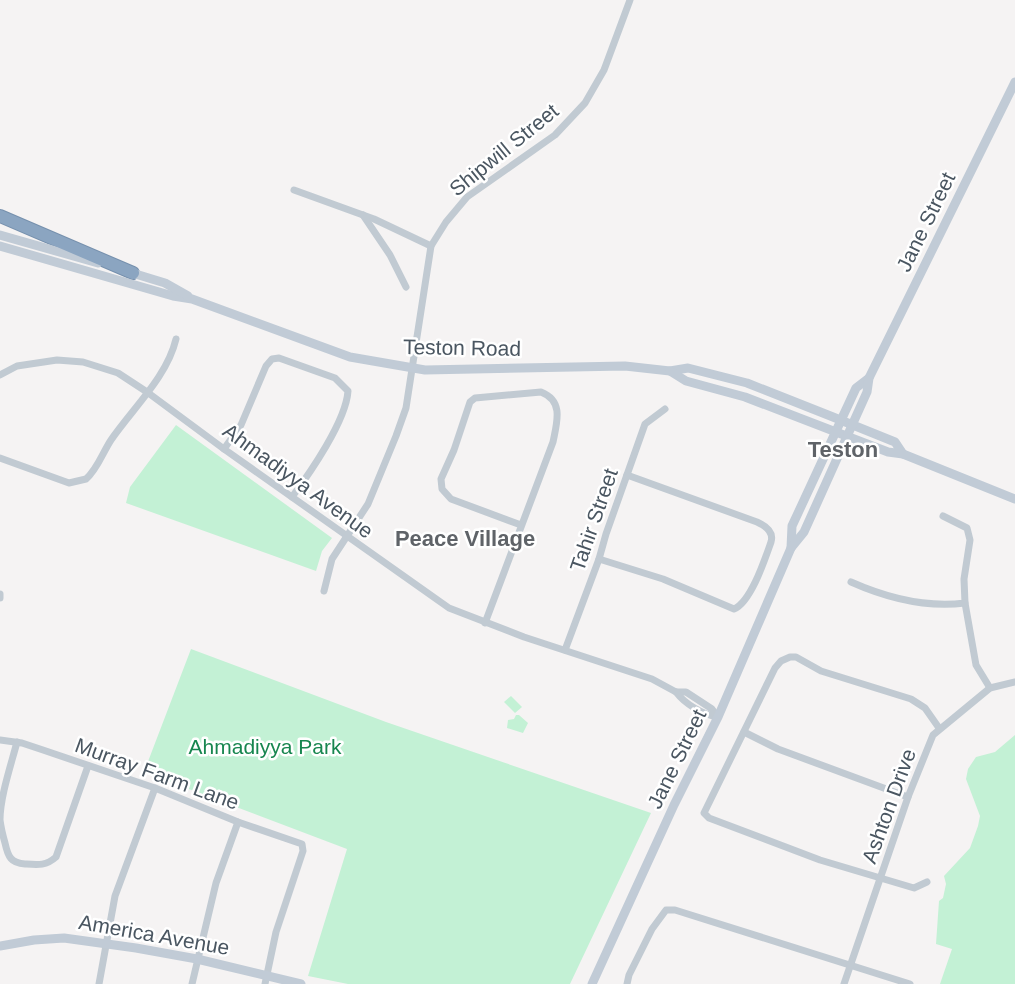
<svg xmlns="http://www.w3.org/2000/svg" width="1015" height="984" font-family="Helvetica,sans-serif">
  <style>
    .green { fill: #c3f1d5 }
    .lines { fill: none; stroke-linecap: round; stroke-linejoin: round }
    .highway-casing { stroke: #7690ad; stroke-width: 14 }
    .street { stroke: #c1cad2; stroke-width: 7 }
    .secondary { stroke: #c1cbd6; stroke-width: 9 }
    .highway { stroke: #8ba5c1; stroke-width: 12 }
    .labels { text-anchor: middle; stroke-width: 5; stroke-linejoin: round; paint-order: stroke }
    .street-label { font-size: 21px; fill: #4a5661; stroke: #fff }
    .park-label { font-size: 21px; fill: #17864f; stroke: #fff }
    .neighbourhood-label { font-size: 22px; font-weight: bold; fill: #5f6368; stroke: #fff }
  </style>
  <rect width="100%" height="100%" fill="#f5f3f3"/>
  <g class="green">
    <path d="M176,425L332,538L322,551L316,571L126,503L130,487Z"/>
    <path d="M191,649L386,722L651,813L570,984H348L308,976L347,849L144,772Z"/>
    <path d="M511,696L522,707L515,713L504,702Z"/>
    <path d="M516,715H519L528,723L523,733L507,728L508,720L514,719Z"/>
    <path d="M1015,735V984H940L952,949L936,944L939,901L943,898L946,884L944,876L970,848L978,826L980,816L966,779L968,769L976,757L995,752Z"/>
  </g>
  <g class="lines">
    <g class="highway-casing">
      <path id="highway" d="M0,216L133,273"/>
    </g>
    <g class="street">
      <path d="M294,190L374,219L431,246"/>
      <path d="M363,215L390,255L406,287"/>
      <path d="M0,375L17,366L57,360L83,362L118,373L147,392L224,449L449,608L524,637L652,679L676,692H686L712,709L718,717"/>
      <path d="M224,449L241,425L266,366L272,359L279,358L335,378L348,391C346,421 310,473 292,497"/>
      <path d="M0,458L69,483L86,479C97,470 103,452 111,440C133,408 167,377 176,339"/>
      <path d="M599,559L663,579L734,609C751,602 765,559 771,542C774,532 766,526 757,522L627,475"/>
      <path d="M851,582C887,598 925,608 965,603L964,579L970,540L967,528L943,516"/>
      <path d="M324,591L332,559L368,504L396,436L406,408L431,246L446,222L467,197L555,135L585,103L604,70L630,0"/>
      <path d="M0,594V598"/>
      <path d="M965,603L976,665L990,688"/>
      <path d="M485,623L553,442C557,422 564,401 541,392L475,398L470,402L454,450L441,479L442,489L451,499L521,525"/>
      <path d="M565,650L599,559L606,534L645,424L665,409"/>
      <path d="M676,692C685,704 703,715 718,717"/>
      <path d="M744,732L778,749L908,797"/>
      <path d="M0,740L22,743L43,750L155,788L238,822L302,844L303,851L276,932L265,984"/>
      <path d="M17,742C11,765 0,797 0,820C1,828 3,836 5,843C8,857 11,863 25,864C38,865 46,866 56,857L88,766"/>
      <path d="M927,882L914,888L820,860L709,818L704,813L775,668L781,661L790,657H796L821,671L911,699L925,708L939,728"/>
      <path d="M99,984L115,896L155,788"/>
      <path d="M192,984L216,883L238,822"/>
      <path d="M627,984L629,975L652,929L666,910H675L910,984"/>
      <path d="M844,984L908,797L933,735L990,688L1015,682"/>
    </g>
    <g class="secondary">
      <path d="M0,235L98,263"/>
      <path d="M0,246L173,296L192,299L350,357L425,370L625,366L670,371L688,368L747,383L833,417L895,442L903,454"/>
      <path d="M129,272L165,283L188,296"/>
      <path d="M670,371L686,381L745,397L888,452L903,454L1015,499"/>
      <path d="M791,548L792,526L856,388L869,378"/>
      <path d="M0,946L34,940L64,938L136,948L197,959L301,984"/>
      <path d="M592,984L674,805L718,717L791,548L804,532L867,392L869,378L1015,82"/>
    </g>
    <use href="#highway" class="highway"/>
  </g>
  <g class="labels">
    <g class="street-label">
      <text transform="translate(504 150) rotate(-39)" y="7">Shipwill Street</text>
      <text transform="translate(926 222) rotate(-64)" y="7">Jane Street</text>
      <text transform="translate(462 348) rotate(1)" y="7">Teston Road</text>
      <text transform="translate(298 481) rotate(36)" y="7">Ahmadiyya Avenue</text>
      <text transform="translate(594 520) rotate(-71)" y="7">Tahir Street</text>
      <text transform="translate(677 759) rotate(-64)" y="7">Jane Street</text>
      <text transform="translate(157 774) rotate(20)" y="7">Murray Farm Lane</text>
      <text transform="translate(889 806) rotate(-70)" y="7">Ashton Drive</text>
      <text transform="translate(154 935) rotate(10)" y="7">America Avenue</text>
    </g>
    <g class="park-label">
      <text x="265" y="754">Ahmadiyya Park</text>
    </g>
    <g class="neighbourhood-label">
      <text x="843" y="457">Teston</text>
      <text x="465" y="546">Peace Village</text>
    </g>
  </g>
</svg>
